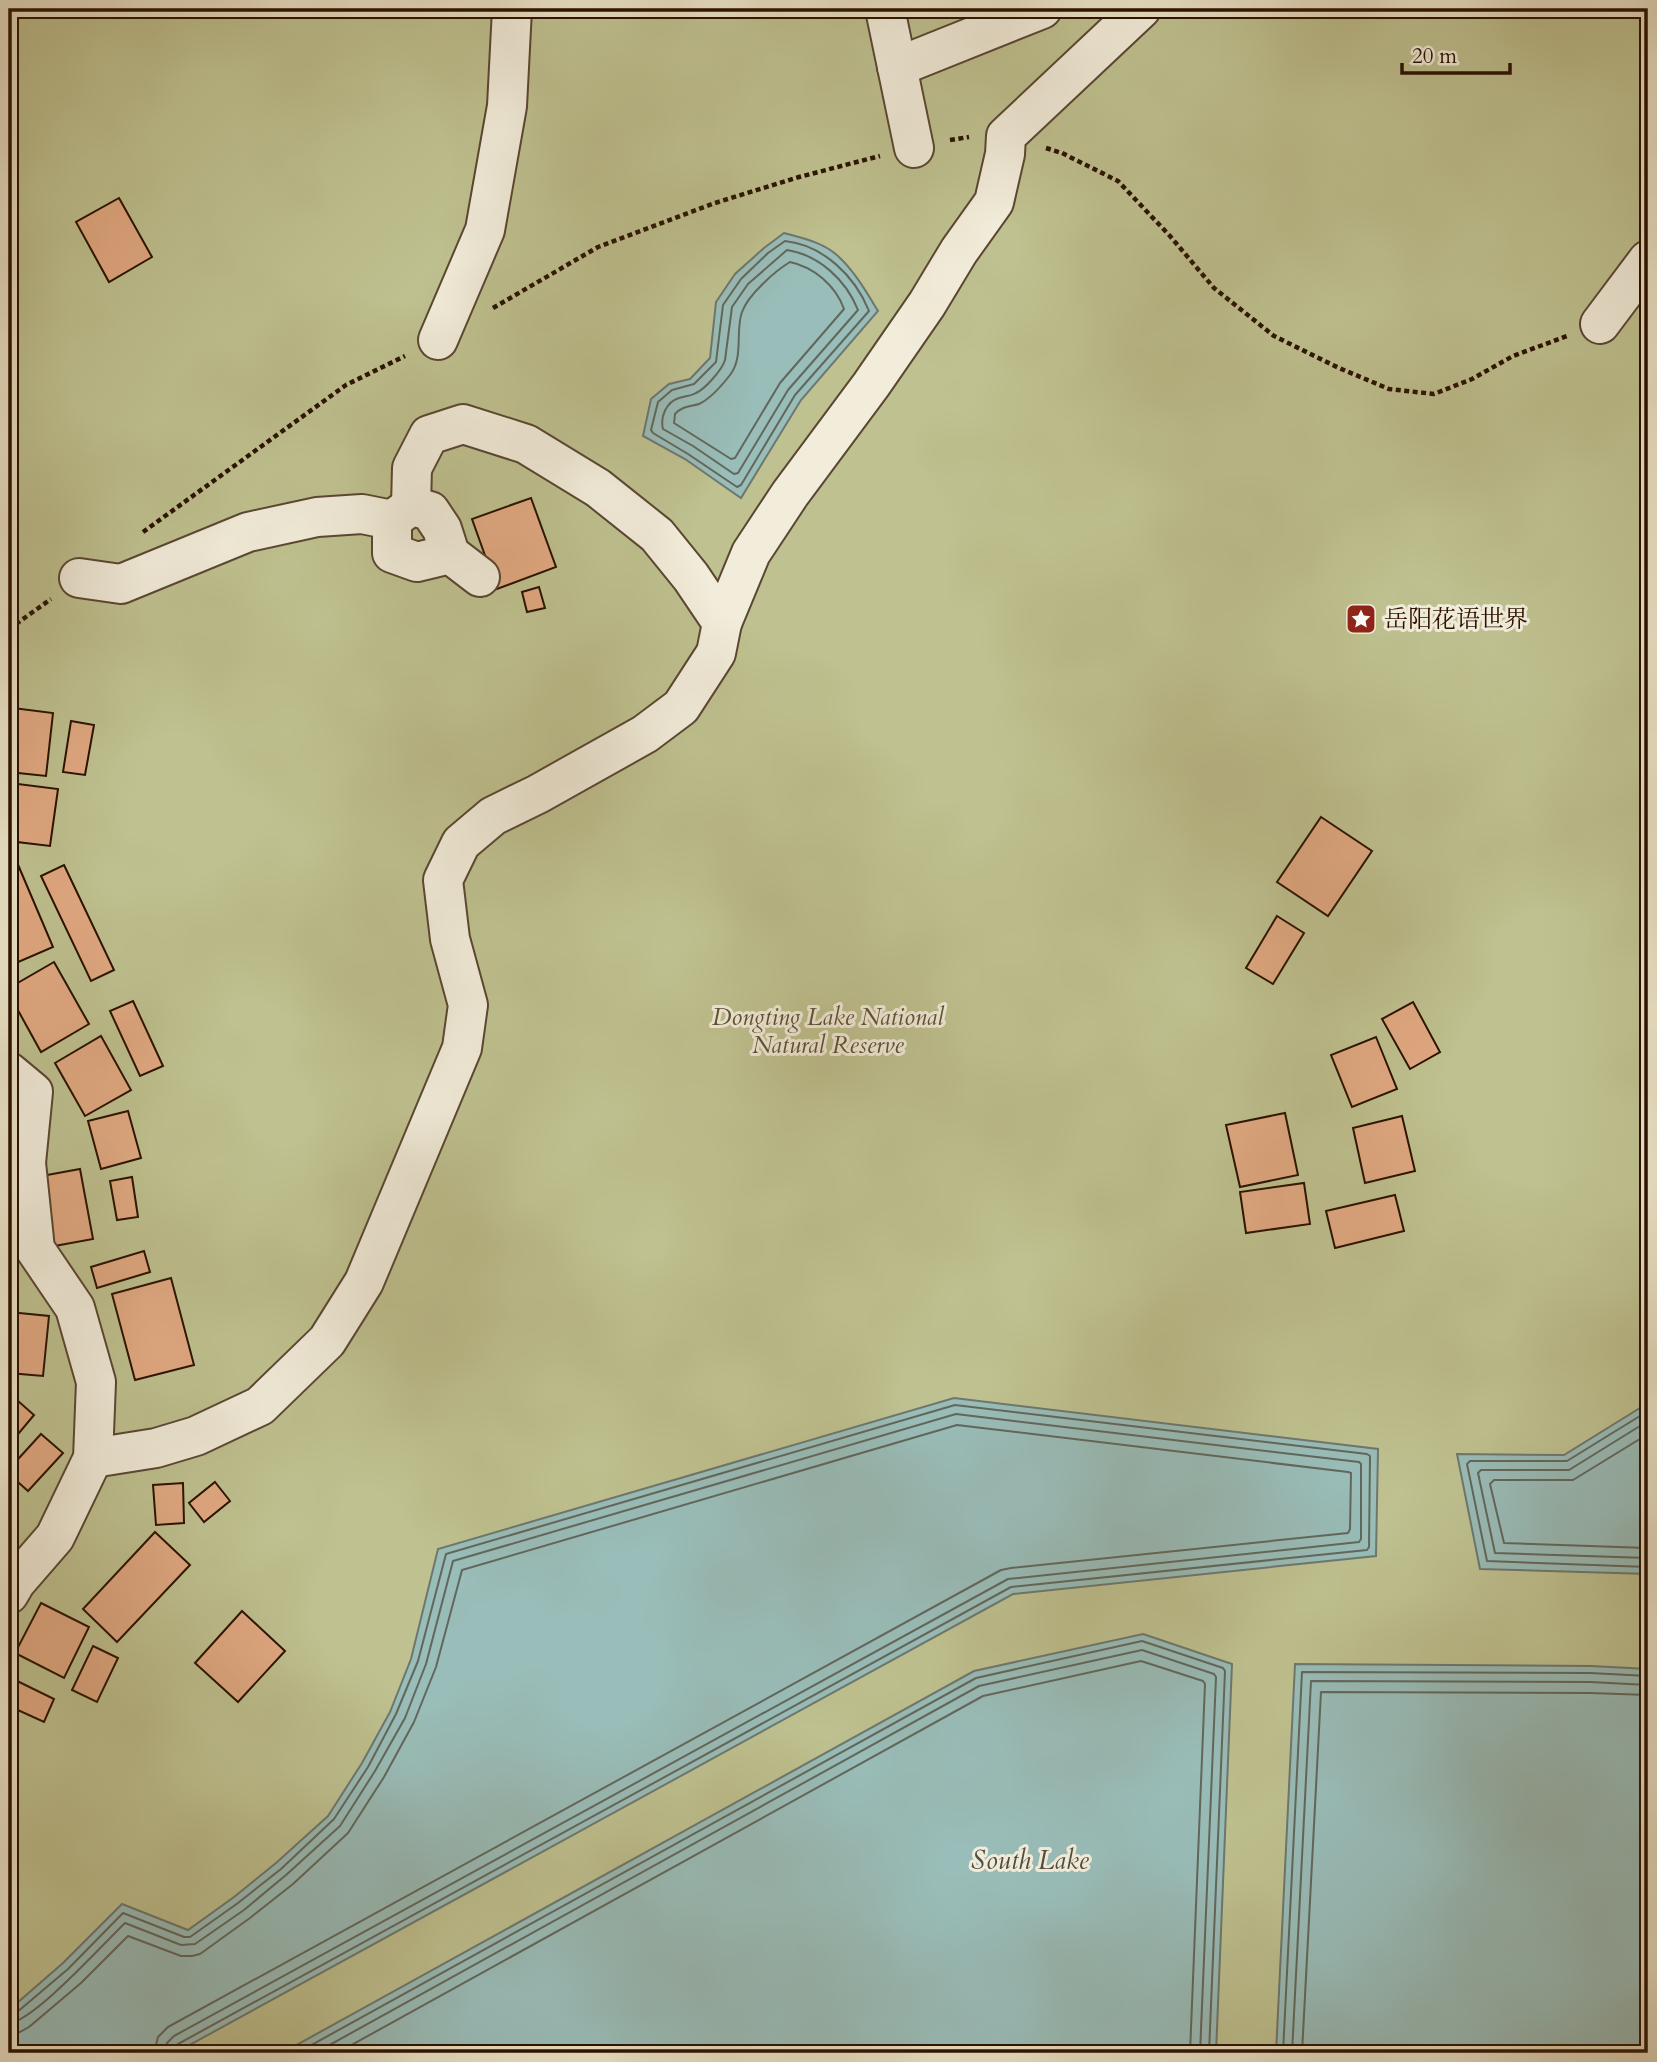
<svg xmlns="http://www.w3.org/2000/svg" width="1657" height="2062" font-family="Cardo,'Noto Serif SC',serif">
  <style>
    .green { fill: #bfc190; stroke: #746948; stroke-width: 2 }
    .water { fill: #99bdb9; stroke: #6c786f; stroke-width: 2 }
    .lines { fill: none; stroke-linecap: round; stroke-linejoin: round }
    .shore { stroke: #61675c; stroke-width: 2 }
    .building { fill: #e1a982; stroke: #291100; stroke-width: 2 }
    .minor-casing { stroke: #5a4632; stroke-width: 42 }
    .path { stroke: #291100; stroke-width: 4.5; stroke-dasharray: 5 3.5; stroke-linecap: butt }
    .minor { stroke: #f2eddb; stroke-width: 38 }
    .labels { text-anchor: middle; stroke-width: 6; stroke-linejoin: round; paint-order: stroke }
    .poi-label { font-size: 24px; fill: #291100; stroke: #f2eddb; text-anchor: start }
    .park-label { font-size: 24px; font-style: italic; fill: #5e4f32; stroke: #f2eddb }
    .water-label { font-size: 26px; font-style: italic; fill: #504d41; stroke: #f2eddb }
  </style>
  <rect width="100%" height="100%" fill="#ebe3c7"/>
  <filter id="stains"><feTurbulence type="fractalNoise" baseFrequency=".00286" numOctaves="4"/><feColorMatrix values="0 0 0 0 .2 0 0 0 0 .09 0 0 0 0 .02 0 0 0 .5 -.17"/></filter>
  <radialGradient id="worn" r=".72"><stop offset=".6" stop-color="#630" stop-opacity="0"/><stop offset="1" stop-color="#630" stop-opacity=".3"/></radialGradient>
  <rect class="green" x="9" y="9" width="1639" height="2044"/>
  <g class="water">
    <path d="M784,233C803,238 825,243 839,257C855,272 867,293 878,311L801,400L741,498L685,459L643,436L651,399L669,384L690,379L710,358L716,302L735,274L764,248Z"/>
    <path d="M954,1398L1378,1449L1376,1556L1013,1594L175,2053H9V2010L63,1963L122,1904L188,1930L234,1897L276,1863L328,1816L362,1763L390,1712L411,1659L438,1549Z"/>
    <path d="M1648,1403V1574L1480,1569L1457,1454L1564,1455Z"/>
    <path d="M1143,1634L1232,1664L1216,2053H282L974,1671Z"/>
    <path d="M1295,1664L1591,1666L1648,1669V2053H1276Z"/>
  </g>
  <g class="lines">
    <g class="shore">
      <path d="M785,241C823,245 855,276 869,311L795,395L741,485L737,487L688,454L653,433L651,430L658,402L672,390L694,384L716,362L723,305L741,279L768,253Z"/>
      <path d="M787,250C819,255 846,280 858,310L788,390L738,473L734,474L693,446L663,429C660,417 666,402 679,398C685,396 691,396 696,393C705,389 722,370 725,360L732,307L748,284Z"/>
      <path d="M790,262C814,267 836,286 844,309L780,383L735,458L731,459L674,423L675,414C682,406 689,407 699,404C710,399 723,384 730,375C744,357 735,331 742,312C748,295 775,271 790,262Z"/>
      <path d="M1648,1411L1567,1461H1470L1467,1464L1487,1561L1648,1567"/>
      <path d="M1648,1421L1569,1470H1481L1478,1473L1495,1553L1648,1558"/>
      <path d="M1648,1434L1573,1480H1494L1490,1484L1504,1543L1648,1548"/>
      <path d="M9,2014L16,2013L68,1969L123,1913L184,1937H190L238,1903L281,1869L334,1819L368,1767L396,1714L418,1661L446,1554L955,1405L1367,1454L1370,1456L1369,1547L1367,1550L1011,1587L178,2044L174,2048L173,2053"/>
      <path d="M9,2023C33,2022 104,1943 125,1923L181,1945L195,1944L244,1910L286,1875L340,1826L375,1771L405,1718L426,1664L453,1561L956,1414L1359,1462L1361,1464V1539L1359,1542L1008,1579L174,2036L167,2043L164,2053"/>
      <path d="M9,2034L20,2032L29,2027L81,1983L128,1936L181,1956H192L200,1954L250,1918L293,1884L348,1833L384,1777L414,1722L436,1667L462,1570L957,1425L1348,1472L1351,1473L1350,1529L1348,1533L1011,1568L1001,1570L168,2027L158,2037L154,2053"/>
      <path d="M297,2053L976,1678L1142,1641L1223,1668L1225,1671L1209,2053"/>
      <path d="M315,2053L979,1686L1142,1650L1214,1674L1216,1677L1200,2053"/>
      <path d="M337,2053L983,1696L1141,1661L1203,1681L1205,1684L1190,2053"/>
      <path d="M1283,2053L1302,1672L1590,1673L1648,1676"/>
      <path d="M1292,2053L1311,1681L1590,1682L1648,1685"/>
      <path d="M1302,2053L1321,1692L1590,1693L1648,1695"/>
    </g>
  </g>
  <g class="building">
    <path d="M119,198L152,257L109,282L76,222Z"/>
    <path d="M531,498L556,567L497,589L472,519Z"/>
    <path d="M539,587L545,608L527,612L522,592Z"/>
    <path d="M13,708L53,713L46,776L9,772V739Z"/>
    <path d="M71,721L94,725L85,775L63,772Z"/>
    <path d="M10,783L58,789L50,846L9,841Z"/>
    <path d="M1321,817L1372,851L1328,916L1277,882Z"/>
    <path d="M16,860L53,947L9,966V863Z"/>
    <path d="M64,865L114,970L91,981L41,876Z"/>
    <path d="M1277,916L1304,933L1273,984L1246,968Z"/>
    <path d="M54,962L89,1024L41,1052L9,994V988Z"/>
    <path d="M133,1001L163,1066L140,1076L110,1011Z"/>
    <path d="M1413,1002L1440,1052L1410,1069L1382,1019Z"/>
    <path d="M101,1036L131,1090L85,1116L55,1063Z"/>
    <path d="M1376,1037L1397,1089L1352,1107L1331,1055Z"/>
    <path d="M128,1111L141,1158L101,1169L88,1121Z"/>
    <path d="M1285,1113L1298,1175L1240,1187L1226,1125Z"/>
    <path d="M1402,1116L1415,1171L1365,1183L1353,1128Z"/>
    <path d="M80,1169L93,1239L49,1247L36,1177Z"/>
    <path d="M132,1177L138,1217L117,1220L110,1181Z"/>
    <path d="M1304,1183L1310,1224L1246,1233L1240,1192Z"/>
    <path d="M1395,1195L1404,1231L1335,1248L1326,1211Z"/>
    <path d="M144,1251L150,1272L97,1288L91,1267Z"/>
    <path d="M171,1278L194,1365L135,1380L112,1294Z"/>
    <path d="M9,1312L49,1316L43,1376L9,1373Z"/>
    <path d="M9,1393L34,1415L9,1445Z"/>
    <path d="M41,1434L63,1453L28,1491L9,1474V1469Z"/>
    <path d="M215,1482L230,1501L204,1522L189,1503Z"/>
    <path d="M183,1483L184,1523L156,1525L153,1485Z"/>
    <path d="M155,1532L190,1565L117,1642L83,1609Z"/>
    <path d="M41,1603L89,1627L64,1678L15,1653Z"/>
    <path d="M242,1611L285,1651L238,1702L195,1663Z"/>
    <path d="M93,1646L118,1658L97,1702L72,1690Z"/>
    <path d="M9,1677L54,1699L44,1722L9,1706Z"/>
  </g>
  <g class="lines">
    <g class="minor-casing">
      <g id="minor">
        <path d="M885,9L914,148"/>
        <path d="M897,67L1042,9"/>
        <path d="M1600,324L1648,260"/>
        <path d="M438,340L485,230L507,106L512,9"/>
        <path d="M450,554L417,562L392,553V520L411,506L430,511L442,529L450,554L480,577"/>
        <path d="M79,578L121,584L248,532L317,517L362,514L392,520"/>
        <path d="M722,623L751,553L790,494L871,385L927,304L959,251L994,202L1005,154L1006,136L1141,9"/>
        <path d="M9,1072L33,1092L26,1163L35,1249L75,1308L96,1382L93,1458L55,1537L16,1582L9,1594"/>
        <path d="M93,1458L156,1448L196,1436L260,1406L327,1341L364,1282L462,1048L468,1005L450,939L443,880L461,843L493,816L538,794L645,734L681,707L716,653L722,623L691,577L657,535L598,488L526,444L463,424L429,435L412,468L411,506"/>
      </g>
    </g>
    <g class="path">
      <path d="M950,140L969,137"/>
      <path d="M1046,148L1062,153L1118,181L1170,236L1214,288L1274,336L1339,368L1389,389L1434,394L1472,379L1513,356L1567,336"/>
      <path d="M493,308L598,247L715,203L799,177L880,156"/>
      <path d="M143,532L346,385L405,356"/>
      <path d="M9,629L51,599"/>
    </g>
    <use href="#minor" class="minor"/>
  </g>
  <defs>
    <g id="sight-square" transform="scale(1.575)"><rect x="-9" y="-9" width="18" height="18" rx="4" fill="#8f2418" stroke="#f2eddb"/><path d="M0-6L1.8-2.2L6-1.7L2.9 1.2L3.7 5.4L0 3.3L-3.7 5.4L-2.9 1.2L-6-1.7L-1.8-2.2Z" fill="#fff"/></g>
  </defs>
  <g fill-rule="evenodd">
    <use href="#sight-square" x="1361" y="619"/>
  </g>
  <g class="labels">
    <g class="poi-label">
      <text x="1384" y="627">岳阳花语世界</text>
    </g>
    <g class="park-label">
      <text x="828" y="1025">Dongting Lake National<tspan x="828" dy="28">Natural Reserve</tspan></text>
    </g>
    <g class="water-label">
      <text x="1030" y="1869">South Lake</text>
    </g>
  </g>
  <rect width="1657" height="2062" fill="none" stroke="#ebe3c7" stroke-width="35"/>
  <rect x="10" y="10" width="1636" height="2041" fill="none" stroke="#291100" stroke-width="3.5"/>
  <rect x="18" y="18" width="1622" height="2027" fill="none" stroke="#291100" stroke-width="2"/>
  <path d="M1402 63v10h108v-10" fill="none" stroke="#291100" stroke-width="3.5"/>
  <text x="1412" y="63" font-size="21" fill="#291100" stroke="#f2eddb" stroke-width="5" paint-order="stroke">20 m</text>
  <rect width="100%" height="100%" filter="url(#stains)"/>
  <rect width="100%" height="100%" fill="url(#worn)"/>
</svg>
